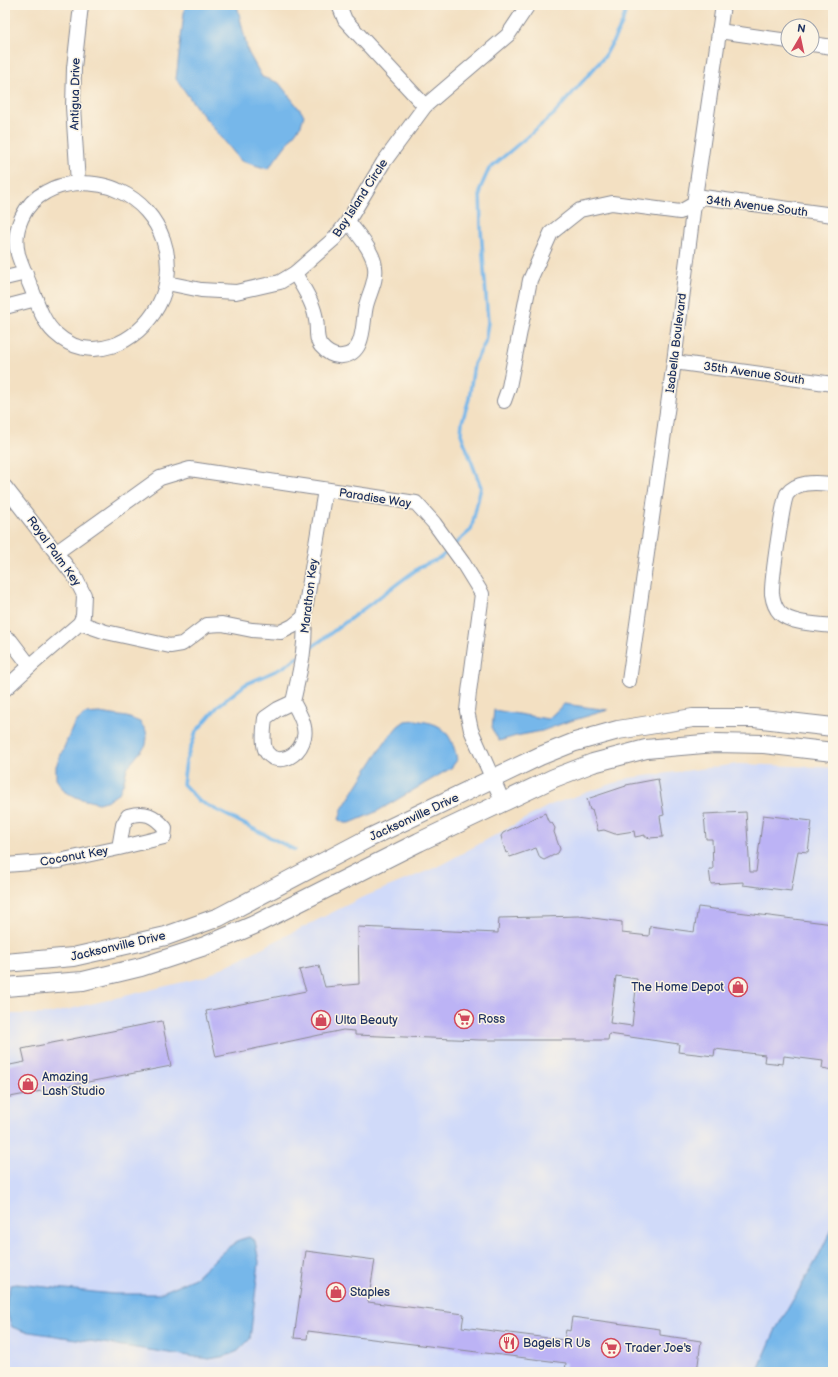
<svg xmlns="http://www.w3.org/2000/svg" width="838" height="1377" font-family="'Balsamiq Sans',sans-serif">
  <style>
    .built { fill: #d0daf9 }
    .water { fill: #76b7ea; stroke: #4873a4 }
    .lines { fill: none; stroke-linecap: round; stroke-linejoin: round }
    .stream { stroke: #76b7ea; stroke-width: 3.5 }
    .building { fill: #bcb3f5; fill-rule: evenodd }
    .minor-casing { stroke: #878890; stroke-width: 16 }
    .tertiary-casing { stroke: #878890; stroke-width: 20 }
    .minor { stroke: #fff; stroke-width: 14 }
    .tertiary { stroke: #fff; stroke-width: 18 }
    .labels { text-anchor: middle; stroke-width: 3; stroke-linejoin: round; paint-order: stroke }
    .street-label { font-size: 12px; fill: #1b2f5e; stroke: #fcf5e5 }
    .poi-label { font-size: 12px; fill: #1b2f5e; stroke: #fcf5e5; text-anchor: start }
  </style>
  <rect width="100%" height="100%" fill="#fcf5e5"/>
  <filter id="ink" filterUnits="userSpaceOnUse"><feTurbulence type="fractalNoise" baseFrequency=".025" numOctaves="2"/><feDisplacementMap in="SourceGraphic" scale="8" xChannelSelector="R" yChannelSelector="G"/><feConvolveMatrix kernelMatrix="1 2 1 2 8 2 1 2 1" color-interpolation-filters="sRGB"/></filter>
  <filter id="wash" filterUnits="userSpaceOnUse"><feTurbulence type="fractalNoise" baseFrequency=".012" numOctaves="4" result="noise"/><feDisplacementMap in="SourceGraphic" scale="16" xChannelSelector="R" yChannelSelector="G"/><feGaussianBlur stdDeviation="0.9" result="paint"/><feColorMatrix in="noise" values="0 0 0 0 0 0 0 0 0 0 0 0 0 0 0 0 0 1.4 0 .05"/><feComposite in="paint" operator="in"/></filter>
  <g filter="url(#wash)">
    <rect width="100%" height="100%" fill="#f3e0c2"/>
    <path class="built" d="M738,764L821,767L833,768V1372H33L5,1369V1014H49L204,977L361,898L437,867L550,805L629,778Z"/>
    <g class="water">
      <path d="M185,5H237L248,52L262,77L279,83L304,115L301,125L268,169L241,161L197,108L176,79Z"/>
      <path d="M564,704L608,710L564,723L542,731L516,736L499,741L492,729L494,710L548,719Z"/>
      <path d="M99,713L127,717L140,722L146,731L147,737L146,745L127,768L123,784L119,793L109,800L98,803L81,799L65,792L56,779V766L74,724L85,714Z"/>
      <path d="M416,720C423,722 430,722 436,725C449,730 455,747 457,760L451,768L376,812L350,823H344L339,820L342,809L384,743L398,726L405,721Z"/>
      <path d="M833,1226V1366L824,1372H757L776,1329L817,1259Z"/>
      <path d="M249,1237L255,1241L259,1262L250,1339L238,1351L226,1356L209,1359L23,1331L12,1327C6,1314 4,1298 11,1285L17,1284L113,1294H158L195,1278L226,1249L239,1240Z"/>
    </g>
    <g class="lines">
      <g class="stream">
        <path d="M454,545L471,530L481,487L461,434L462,422L469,399L474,364L485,343L488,322L481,229L480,189L489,169L553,115L605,56L622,24L627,5"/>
        <path d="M308,650L420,567L440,558L449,550"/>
        <path d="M295,850L199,801L183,784L186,761L196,732L219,705L246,684L282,668L298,657"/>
      </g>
    </g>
    <g id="blocks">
      <g class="building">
        <path d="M658,779L664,815L660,816L663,837L649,838L648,837H645V835L635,837L634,831L615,834L604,830L598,831L592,809L590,810L587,799L626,786V785Z"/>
        <path d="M746,812L750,872H756L763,815L812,821L808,852L798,851L791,891L743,885V882L711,884L709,869H713L712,839H706L704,814Z"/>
        <path d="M545,813L548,821L552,823L555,828L554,832L560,849L558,853L544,860L540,858L536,848L510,857L508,852L506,853L503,844L501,836L503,833Z"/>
        <path d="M698,907L833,924V1070L822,1068L823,1061L784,1056L783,1064L764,1062L765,1055L715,1049L714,1056L678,1052L679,1044L609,1034L608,1040H479L355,1035V1031L343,1030L216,1057L206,1011L306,991L299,970L319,966L325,987L359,984L358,927L498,933L499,918L579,916L622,922V933L649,936L650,926L694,932ZM616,976L637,979L632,1026L610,1023Z"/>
        <path d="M162,1021L171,1066L5,1098V1066L25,1062L22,1049Z"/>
        <path d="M306,1251L375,1260L368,1302L464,1314L462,1327L564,1340L566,1330L570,1331L572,1317L660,1329V1335L701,1341L697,1372H571L565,1371L566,1363L308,1331L307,1339L294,1338Z"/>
      </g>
    </g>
  </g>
  <g filter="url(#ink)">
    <use href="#blocks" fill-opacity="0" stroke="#878890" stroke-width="1"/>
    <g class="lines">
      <g class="minor-casing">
        <g id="minor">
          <path d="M339,5L345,20L425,106L508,35L528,5"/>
          <path d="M719,31L788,41"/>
          <path d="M812,44L833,47"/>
          <path d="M78,183C92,183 106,184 119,191C162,210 181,264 158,306C138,343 90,366 55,333C42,321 37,301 30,285C26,275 21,264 18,254C12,230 24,203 46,192C56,186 67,184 78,183Z"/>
          <path d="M78,183L73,107L74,68L81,5"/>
          <path d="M295,273C303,288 314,303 316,320C318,328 315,339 321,346C327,353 334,357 342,356C366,354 362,322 366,306C369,293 377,281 375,267C373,250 358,235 348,221"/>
          <path d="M5,278L26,273"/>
          <path d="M167,283L201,290L236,292L280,282L295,273L335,238L348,221L383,163L425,106"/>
          <path d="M5,307L36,299"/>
          <path d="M674,362L833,384"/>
          <path d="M504,401L509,387L530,280L551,233L580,210L612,203L680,212L694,204L703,197L833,215"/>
          <path d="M833,484C817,483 798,480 787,494C783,500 771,583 772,594C773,601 775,608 780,613C791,624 818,624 833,626"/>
          <path d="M5,487L75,577L84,595L83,616L80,623L30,666L5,689"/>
          <path d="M57,552L160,478L190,469L416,503L434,523L463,563L482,594L469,692L467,711L471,730L503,802"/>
          <path d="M80,623L106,632L170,646L182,644L207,625L222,624L252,630L281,632L293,626L304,617"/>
          <path d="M5,637L11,641L30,666"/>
          <path d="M629,681L674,362L694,204L723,5"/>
          <path d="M293,702C298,711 307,726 304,737C301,751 288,763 273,758C270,756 266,753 265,749C262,740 264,728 265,718L278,709L293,702C299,675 307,645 304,617L325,490"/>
          <path d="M5,865L59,861L119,848L164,837L165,828C154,815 145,811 128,816L123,825L119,848"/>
        </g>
      </g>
      <g class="tertiary-casing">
        <g id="tertiary">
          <path d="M5,963L73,957L166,936L219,917L367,839L540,756L575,742L618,730L693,718H754L833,727"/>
          <path d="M5,987L83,981L141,967L205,946L254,925L419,842L554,778L593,763L646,749L715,743L764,744L833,752"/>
        </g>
      </g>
      <use href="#minor" class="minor"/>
      <use href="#tertiary" class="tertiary"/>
    </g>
  </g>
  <defs>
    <g id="shop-ring" transform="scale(1)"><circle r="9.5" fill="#fcf5e5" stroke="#d1495b" stroke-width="1.5"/><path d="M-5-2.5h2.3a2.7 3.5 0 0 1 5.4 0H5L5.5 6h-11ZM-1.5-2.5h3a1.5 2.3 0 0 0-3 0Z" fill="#d1495b"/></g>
    <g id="supermarket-ring" transform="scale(1)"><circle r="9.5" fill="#fcf5e5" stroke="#d1495b" stroke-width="1.5"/><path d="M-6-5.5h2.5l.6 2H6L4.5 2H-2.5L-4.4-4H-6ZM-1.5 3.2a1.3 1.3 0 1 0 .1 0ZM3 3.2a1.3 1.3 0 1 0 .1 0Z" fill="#d1495b"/></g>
    <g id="restaurant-ring" transform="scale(1)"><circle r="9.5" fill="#fcf5e5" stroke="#d1495b" stroke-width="1.5"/><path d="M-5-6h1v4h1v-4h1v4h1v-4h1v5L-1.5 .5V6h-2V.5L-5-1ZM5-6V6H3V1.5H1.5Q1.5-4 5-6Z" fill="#d1495b"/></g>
  </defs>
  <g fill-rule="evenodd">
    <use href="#shop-ring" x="738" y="987"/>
    <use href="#supermarket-ring" x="464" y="1019"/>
    <use href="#shop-ring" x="321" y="1020"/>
    <use href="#shop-ring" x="28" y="1084"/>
    <use href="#shop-ring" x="336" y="1292"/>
    <use href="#restaurant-ring" x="509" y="1343"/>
    <use href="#supermarket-ring" x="611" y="1348"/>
  </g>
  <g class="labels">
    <g class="street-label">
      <text transform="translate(75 94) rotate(-89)" y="4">Antigua Drive</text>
      <text transform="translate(360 198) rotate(-57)" y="4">Bay Island Circle</text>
      <text transform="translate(757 206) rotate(7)" y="4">34th Avenue South</text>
      <text transform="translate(676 343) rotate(-83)" y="4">Isabella Boulevard</text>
      <text transform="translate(754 373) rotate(8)" y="4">35th Avenue South</text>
      <text transform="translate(375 498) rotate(9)" y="4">Paradise Way</text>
      <text transform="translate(54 551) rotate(54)" y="4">Royal Palm Key</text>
      <text transform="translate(309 596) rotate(-83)" y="4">Marathon Key</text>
      <text transform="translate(414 817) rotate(-25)" y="4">Jacksonville Drive</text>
      <text transform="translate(74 856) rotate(-10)" y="4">Coconut Key</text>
      <text transform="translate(118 946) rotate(-13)" y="4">Jacksonville Drive</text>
    </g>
    <g class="poi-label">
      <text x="724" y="991" text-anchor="end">The Home Depot</text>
      <text x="478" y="1023">Ross</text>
      <text x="335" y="1024">Ulta Beauty</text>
      <text x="42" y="1081">Amazing<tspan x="42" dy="14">Lash Studio</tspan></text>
      <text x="350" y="1296">Staples</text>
      <text x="523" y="1347">Bagels R Us</text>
      <text x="625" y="1352">Trader Joe's</text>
    </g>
  </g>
  <rect width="838" height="1377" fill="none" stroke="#fcf5e5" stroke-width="20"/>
  <g transform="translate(800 38) rotate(9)"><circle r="19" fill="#fcf5e5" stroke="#a2a6af"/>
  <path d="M0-3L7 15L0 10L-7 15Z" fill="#d1495b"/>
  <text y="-6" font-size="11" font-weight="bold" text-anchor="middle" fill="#1b2f5e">N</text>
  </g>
</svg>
